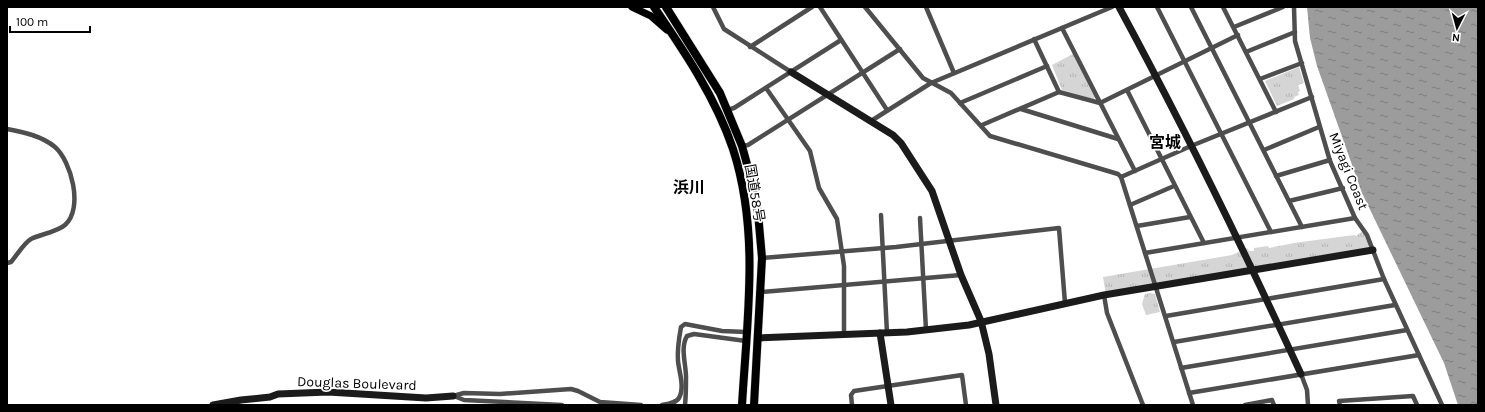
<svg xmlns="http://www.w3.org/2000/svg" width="1485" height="412" font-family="Karla,'Noto Sans JP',sans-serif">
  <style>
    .park { fill: url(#park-tufts) }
    .water { fill: url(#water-ripples) }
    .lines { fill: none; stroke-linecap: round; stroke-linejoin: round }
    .primary-casing { stroke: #dbdbdb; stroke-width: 8 }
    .highway-casing { stroke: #dbdbdb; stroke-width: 9 }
    .street { stroke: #4e4e4e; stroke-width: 4.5 }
    .secondary { stroke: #1b1b1b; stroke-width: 7 }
    .primary { stroke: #000; stroke-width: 7 }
    .highway { stroke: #000; stroke-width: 8 }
    .labels { text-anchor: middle; stroke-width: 3.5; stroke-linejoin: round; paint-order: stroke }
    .street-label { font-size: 14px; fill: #000; stroke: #fff }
    .quarter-label { font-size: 16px; font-weight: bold; fill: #000; stroke: #fff }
  </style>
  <defs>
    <pattern id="park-tufts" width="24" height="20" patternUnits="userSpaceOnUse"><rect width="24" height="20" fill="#d5d5d5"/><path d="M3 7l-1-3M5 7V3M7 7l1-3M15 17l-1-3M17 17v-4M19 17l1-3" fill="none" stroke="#b5b5b5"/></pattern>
    <pattern id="water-ripples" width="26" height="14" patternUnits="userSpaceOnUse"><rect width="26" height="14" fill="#9c9c9c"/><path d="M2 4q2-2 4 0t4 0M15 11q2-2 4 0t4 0" fill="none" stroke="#7d7d7d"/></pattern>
  </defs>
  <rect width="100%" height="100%" fill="#fff"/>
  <g class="park">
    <path d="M1073,54L1095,97L1093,99L1062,90L1052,65Z"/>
    <path d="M1299,67L1304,83L1298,85L1300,91L1298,92L1299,95L1294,97V99L1277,106L1265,81Z"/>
    <path d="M1364,230L1373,250L1106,295L1103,277L1232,255L1247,248L1249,251H1254V248L1268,246L1269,248L1294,243L1354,235L1356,236Z"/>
    <path d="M1150,293L1155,294L1160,312L1146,315L1142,304L1145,294Z"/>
  </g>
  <path class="water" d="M1307,7H1478V405H1458L1444,363L1362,193L1317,66L1310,38Z"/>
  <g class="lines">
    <g class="primary-casing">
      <path id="primary" d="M632,7L651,16L667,30"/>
    </g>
    <g class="highway-casing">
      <g id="highway">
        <path d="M654,7C684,51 716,98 733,149C760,232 747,320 742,405"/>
        <path d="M666,7L720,93L742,146L750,175L758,213L762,258L754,405"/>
      </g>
    </g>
    <g class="street">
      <path d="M713,7L724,29L791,72"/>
      <path d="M820,7L887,110"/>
      <path d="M865,7L923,78L951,93L990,136L1118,174L1121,177L1193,405"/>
      <path d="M926,7L954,73"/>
      <path d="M1157,7L1271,232"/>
      <path d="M1191,7L1302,227"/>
      <path d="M1223,7L1276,112"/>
      <path d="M1294,7L1295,41L1330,161L1355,218L1367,235L1384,279L1442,405"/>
      <path d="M1234,27L1283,7"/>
      <path d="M1062,28L1135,171"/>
      <path d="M1034,39L1059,92"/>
      <path d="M750,47L812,7"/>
      <path d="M1246,52L1295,32"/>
      <path d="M1260,79L1302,63"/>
      <path d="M766,88L810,151L819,188L837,219L844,266V334"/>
      <path d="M1127,90L1204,243"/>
      <path d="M960,103L1047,66"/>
      <path d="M1021,109L1118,139"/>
      <path d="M727,110L734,108L841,40"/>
      <path d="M871,121L931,83L1112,7"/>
      <path d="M982,125L1059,92L1100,103L1238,35"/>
      <path d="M7,129C23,132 42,136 55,147C71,161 84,208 65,225C57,232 41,234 31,239C24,243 17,255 11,262L7,263"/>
      <path d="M742,146L748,145L900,49"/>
      <path d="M1264,150L1319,127"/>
      <path d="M1276,176L1330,160"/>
      <path d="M1121,177L1191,146L1312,97"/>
      <path d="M1289,201L1343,188"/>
      <path d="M1130,205L1174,186"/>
      <path d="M881,215L887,333"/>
      <path d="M920,218L926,330"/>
      <path d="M1137,226L1190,217"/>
      <path d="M1145,253L1355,218"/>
      <path d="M762,258L896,247L1059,228L1065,303"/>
      <path d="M761,292L961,275"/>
      <path d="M1104,295L1107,313L1143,405"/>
      <path d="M1166,316L1384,279"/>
      <path d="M1174,342L1395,305"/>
      <path d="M1181,368L1407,330"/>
      <path d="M1301,374L1307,390L1308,405"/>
      <path d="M1189,393L1419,355"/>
      <path d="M453,396L464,393L500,394L571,389L578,391L600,402L641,405"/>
      <path d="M454,396L464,400L562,405"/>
      <path d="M662,405C668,404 676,403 679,398C685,387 679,372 678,361C677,350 679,338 681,327L685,324L722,331L746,332"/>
      <path d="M685,405C686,396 686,386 686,377C686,364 680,348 687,336L694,334L746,341"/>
      <path d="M852,405L851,395L854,391L962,375L966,405"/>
      <path d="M1245,405L1272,400L1274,405"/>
      <path d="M1340,405L1339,401L1413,396L1417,405"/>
    </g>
    <g class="secondary">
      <path d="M1119,7C1184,127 1244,250 1301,374"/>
      <path d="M791,72L893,135L901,143L932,191L961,275L981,321L989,354L996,405"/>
      <path d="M880,333L891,405"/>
      <path d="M758,338L907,332L969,325L1104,295L1373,250"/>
      <path d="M213,405L241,400L270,397L278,394L328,392L426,398L453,396"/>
    </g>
    <use href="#primary" class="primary"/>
    <use href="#highway" class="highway"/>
  </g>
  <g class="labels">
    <g class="street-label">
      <text transform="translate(1349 171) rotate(68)" y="5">Miyagi Coast</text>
      <text transform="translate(755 193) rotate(80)" y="5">国道58号</text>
      <text transform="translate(357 383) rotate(2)" y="5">Douglas Boulevard</text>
    </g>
    <g class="quarter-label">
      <text x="1165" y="148">宮城</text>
      <text x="689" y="193">浜川</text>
    </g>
  </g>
  <rect width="1485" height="412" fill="none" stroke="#000000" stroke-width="16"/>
  <g transform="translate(1457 28) rotate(186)" stroke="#ffffff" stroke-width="3" paint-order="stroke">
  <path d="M0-3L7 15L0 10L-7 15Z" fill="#000000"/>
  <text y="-6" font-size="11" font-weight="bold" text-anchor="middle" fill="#000000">N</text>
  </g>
  <path d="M10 26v6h80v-6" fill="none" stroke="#000000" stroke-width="2"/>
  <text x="16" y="26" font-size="12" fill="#000000" stroke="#ffffff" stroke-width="3" paint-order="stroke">100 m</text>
</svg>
